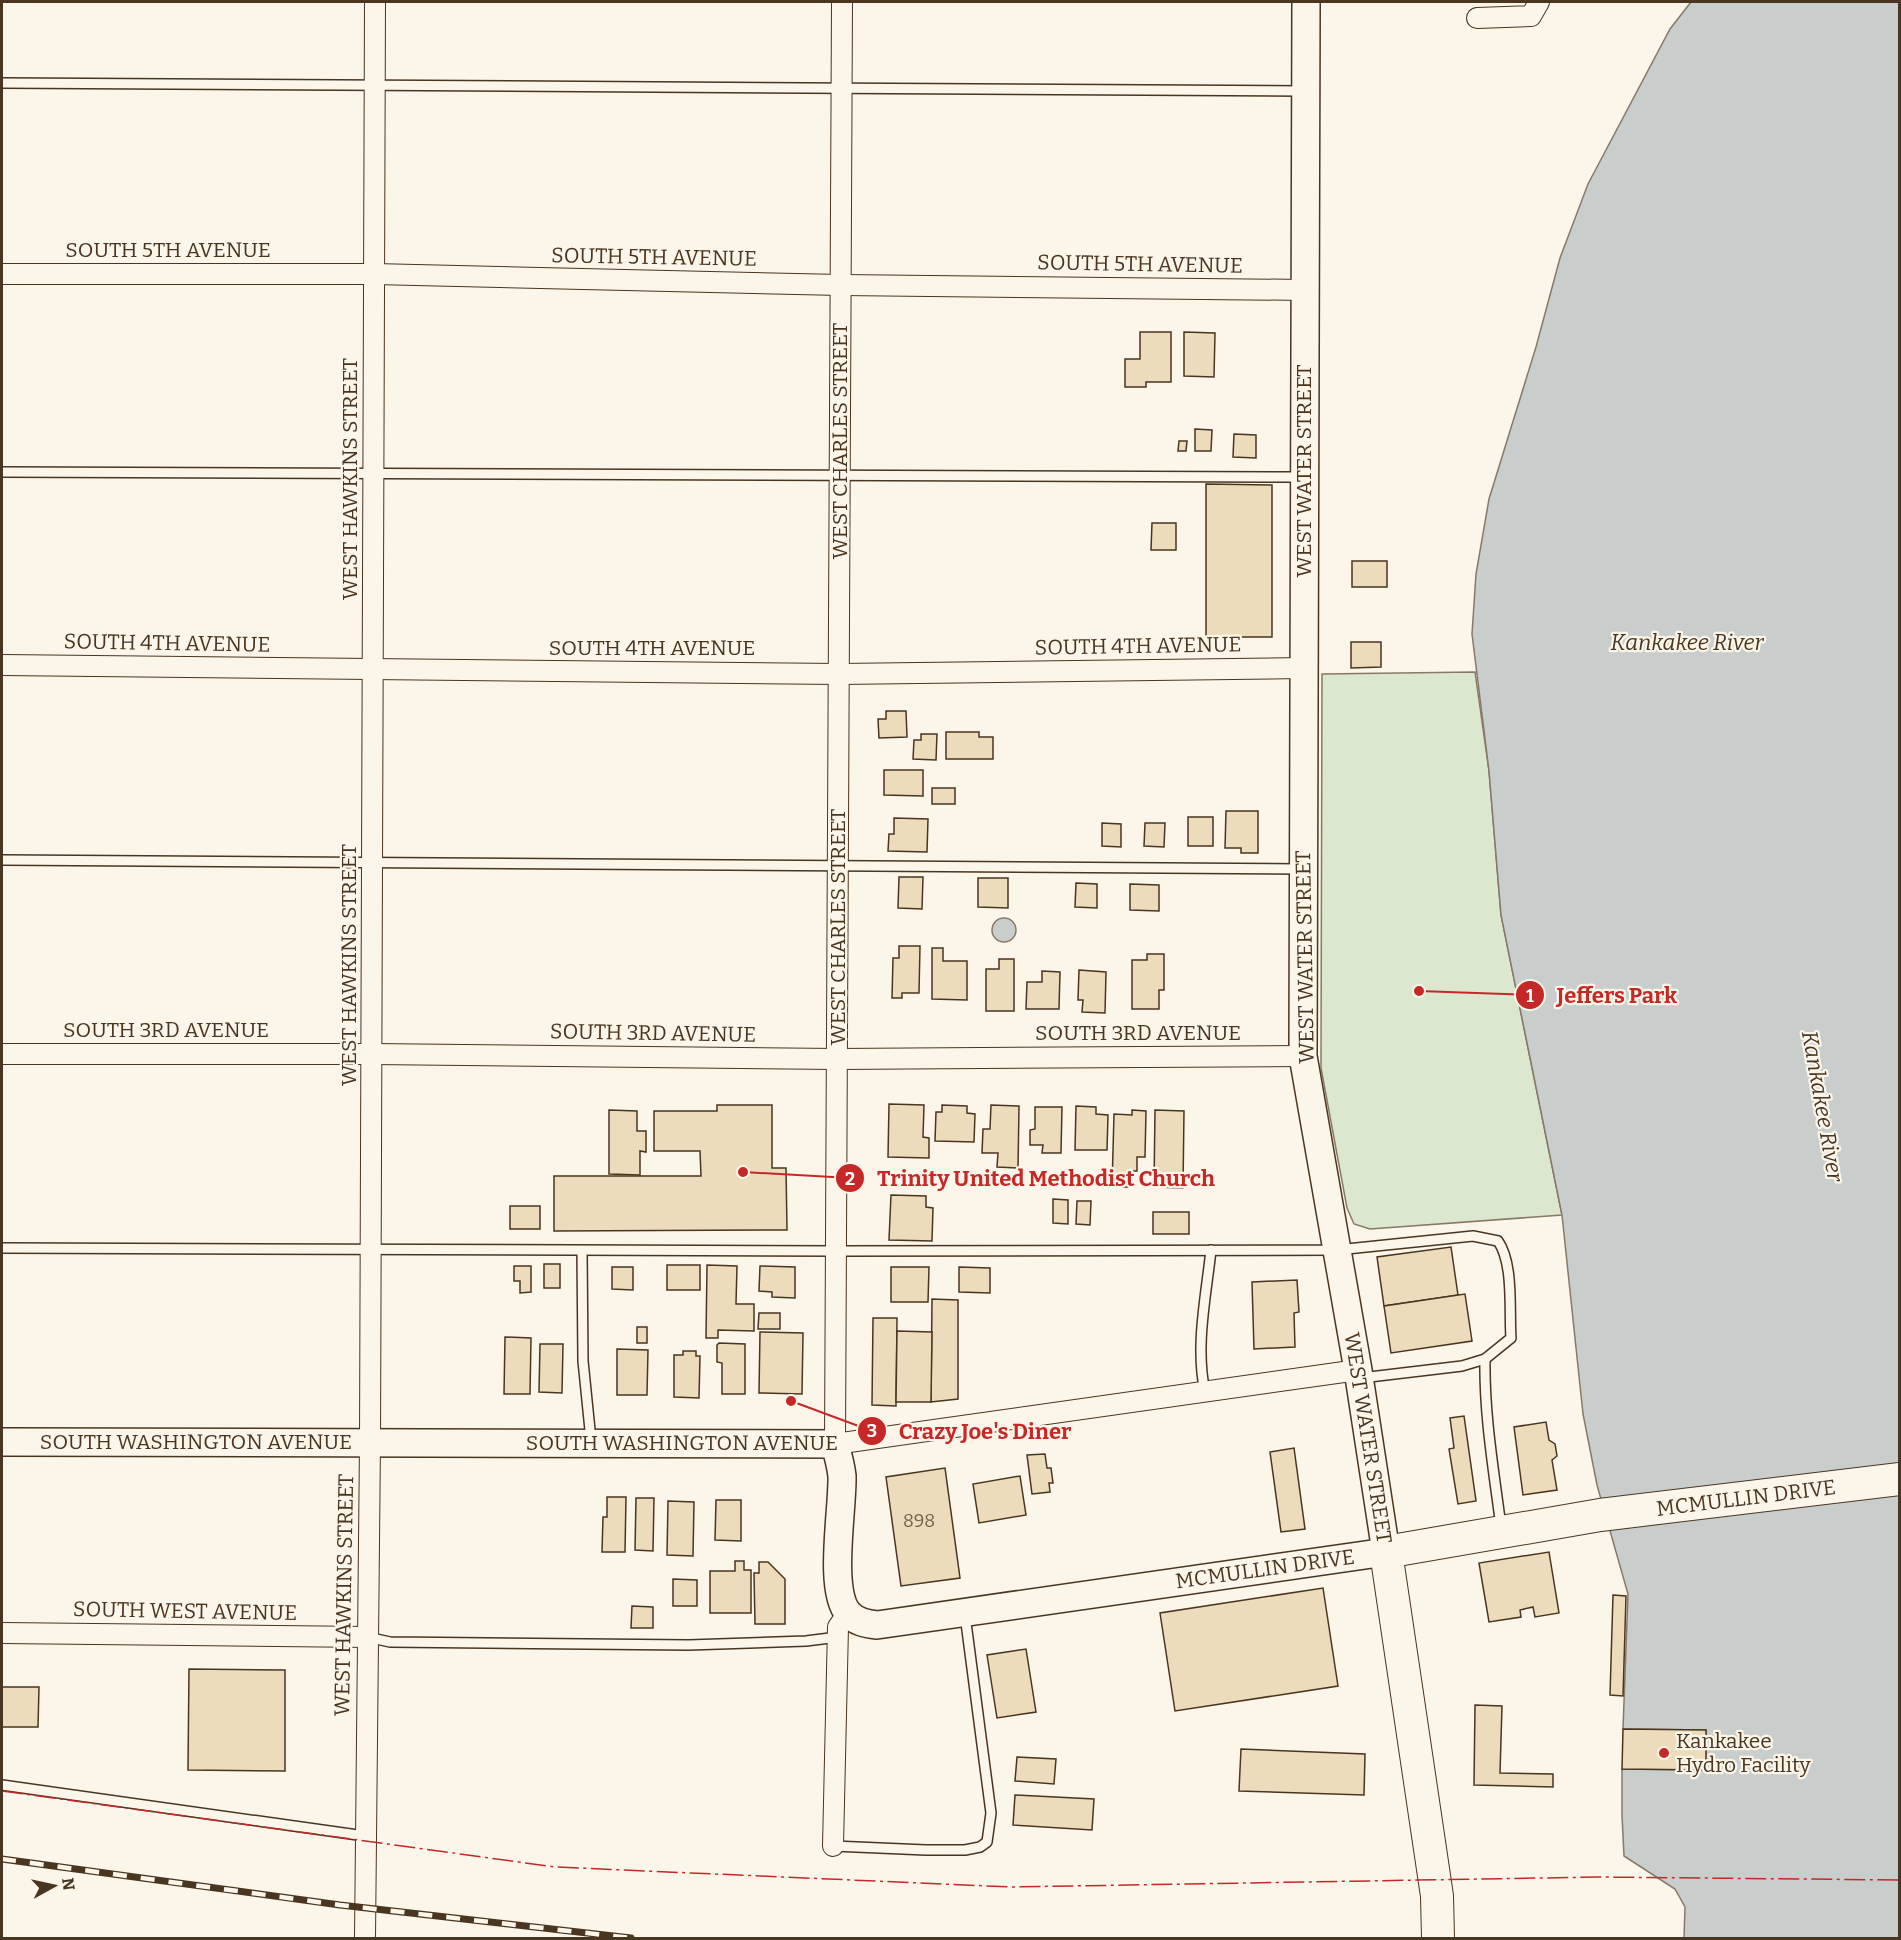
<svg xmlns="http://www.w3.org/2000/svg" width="1901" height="1940" font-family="Bitter,serif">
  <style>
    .green { fill: #dce7d0; stroke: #887966; stroke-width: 1.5 }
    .water { fill: #c9cecd; stroke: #887966; stroke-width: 1.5 }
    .building { fill: #ecdcbc; stroke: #4a3520; stroke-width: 1.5 }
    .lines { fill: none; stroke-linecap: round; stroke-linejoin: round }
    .service-casing { stroke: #4a3520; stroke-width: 12 }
    .minor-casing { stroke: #4a3520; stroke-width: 22 }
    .secondary-casing { stroke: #4a3520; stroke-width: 30 }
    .primary-casing { stroke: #4a3520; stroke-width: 34 }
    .service { stroke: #fbf6e9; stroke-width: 9 }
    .minor { stroke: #fbf6e9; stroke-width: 20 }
    .secondary { stroke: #fbf6e9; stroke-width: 27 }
    .primary { stroke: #fbf6e9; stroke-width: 32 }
    .rail-casing { stroke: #4a3520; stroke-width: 7 }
    .rail { stroke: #fbf6e9; stroke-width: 4.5; stroke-dasharray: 14; stroke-linecap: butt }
    .power { stroke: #c62828; stroke-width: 1.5; stroke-dasharray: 21 4.5 3 4.5; stroke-linecap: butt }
    .poi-dot { fill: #c62828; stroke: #fbf6e9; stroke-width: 2 }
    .labels { text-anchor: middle; stroke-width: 4.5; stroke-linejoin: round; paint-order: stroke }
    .number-label { font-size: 18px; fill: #725f47 }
    .street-label { font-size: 21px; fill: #4a3520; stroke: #fbf6e9 }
    .poi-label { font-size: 21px; fill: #4a3520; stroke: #fbf6e9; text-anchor: start }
    .water-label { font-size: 22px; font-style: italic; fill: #4a3520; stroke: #fbf6e9 }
    .leader { fill: none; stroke: #c62828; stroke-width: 2 }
    .callout-dot { fill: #c62828; stroke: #fbf6e9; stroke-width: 2 }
    .mark-label { font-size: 18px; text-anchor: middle; font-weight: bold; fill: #fff }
    .callout-label { font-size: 22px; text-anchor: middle; font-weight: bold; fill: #c62828; stroke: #fbf6e9; stroke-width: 4.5; stroke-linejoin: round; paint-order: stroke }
  </style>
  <rect width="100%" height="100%" fill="#fbf6e9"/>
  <path class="green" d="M1475,672L1489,771L1501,915L1562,1215L1370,1229L1354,1224L1347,1208L1321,1068L1322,674Z"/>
  <g class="water">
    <path d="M1691,2H1899V1938H1684L1685,1907L1675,1889L1624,1856L1622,1815V1769L1705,1770L1706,1730L1623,1729L1628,1594L1597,1485L1583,1414L1562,1215L1501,915L1489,771L1472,634L1476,574L1489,499L1536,347L1560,258L1588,184L1670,29Z"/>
    <circle cx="1004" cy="930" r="12"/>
  </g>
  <g class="building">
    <path d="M1140,332H1171V382H1146V387H1125V359H1140Z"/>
    <path d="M1184,332L1215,333L1214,377L1184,376Z"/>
    <path d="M1195,429L1212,430L1211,451H1195Z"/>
    <path d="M1234,434L1256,435V458L1233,457Z"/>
    <path d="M1179,441H1187L1186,451H1178Z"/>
    <path d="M1206,484L1272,485V637H1206Z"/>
    <path d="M1152,523H1176V550H1151Z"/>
    <rect x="1352" y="561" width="35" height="26"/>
    <path d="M1351,642H1381V667L1351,668Z"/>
    <path d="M886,711H906L907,737L879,738L878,719H886Z"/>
    <path d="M946,732H979V737H993V759H946Z"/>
    <path d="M921,734H937L936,760L913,759L914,740H921Z"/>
    <path d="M884,770H923V796L884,795Z"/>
    <rect x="932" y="788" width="23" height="16"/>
    <path d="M1226,811H1258V853H1241V848H1225Z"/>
    <rect x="1188" y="817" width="25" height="29"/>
    <path d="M894,818L928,819L927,852L888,851L889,834H894Z"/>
    <path d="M1102,823L1121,824V847L1102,846Z"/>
    <path d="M1145,823H1165L1164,847L1144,846Z"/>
    <path d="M899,877H923L922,909L898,908Z"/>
    <path d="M978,878H1008V908L978,907Z"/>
    <path d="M1076,883L1097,884V908L1075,907Z"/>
    <path d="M1130,884L1159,885V911L1130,910Z"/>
    <path d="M899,946H920L919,993H902V998H892L893,958H899Z"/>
    <path d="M932,948H943V961H967V1000L932,999Z"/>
    <path d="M1147,954H1164V990H1159V1009H1132V960H1147Z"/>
    <path d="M999,959H1014V1011H986V969H999Z"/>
    <path d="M1079,970L1106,972L1105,1013L1082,1012L1083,1000H1078Z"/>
    <path d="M1042,971L1060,972L1059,1009H1026L1027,982H1042Z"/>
    <path d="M889,1104L924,1105L923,1137L929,1138V1158L888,1157Z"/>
    <path d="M717,1105H772V1168H786L787,1230L554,1231V1176H701L700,1151H654V1111H717Z"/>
    <path d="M942,1105L967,1106V1113L975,1114L974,1142L935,1141L936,1112H942Z"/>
    <path d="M991,1105L1019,1106L1018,1168L997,1167L998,1153H982L983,1129H990Z"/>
    <path d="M1076,1106L1096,1107V1114L1108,1115L1107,1150H1075Z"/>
    <path d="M1035,1107H1062L1061,1153H1042L1043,1145H1030V1130L1035,1129Z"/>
    <path d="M609,1110L637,1111V1131H646V1152L640,1151V1175L609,1174Z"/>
    <path d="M1132,1110L1146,1111L1145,1157H1137V1171H1128V1187H1112L1114,1114L1132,1115Z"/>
    <path d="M1155,1110L1184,1111L1183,1188L1154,1187Z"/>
    <path d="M891,1195L926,1196V1207L933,1208L932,1241L889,1240Z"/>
    <path d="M1053,1199L1068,1200V1224L1053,1223Z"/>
    <path d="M1077,1201H1091L1090,1225L1076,1224Z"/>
    <rect x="510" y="1206" width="30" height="23"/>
    <rect x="1153" y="1212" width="36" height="22"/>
    <path d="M1451,1247L1458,1295L1384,1306L1377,1257Z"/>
    <rect x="544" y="1264" width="16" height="24"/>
    <rect x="667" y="1265" width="33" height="25"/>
    <path d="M707,1265L737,1266L736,1304H754V1331L718,1330V1338H706Z"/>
    <path d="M514,1266H531V1292L520,1293V1281H514Z"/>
    <path d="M760,1266L795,1267V1298L772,1297V1292L759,1291Z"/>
    <path d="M612,1267H633V1290L612,1289Z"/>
    <path d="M891,1267H929L928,1302H891Z"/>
    <path d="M959,1267L990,1268V1293L959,1292Z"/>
    <path d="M1297,1280L1299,1312L1294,1313L1295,1347L1254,1349L1252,1282Z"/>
    <path d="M1465,1294L1472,1341L1391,1353L1384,1306Z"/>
    <path d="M932,1299L958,1300V1399L931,1402Z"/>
    <path d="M759,1313H780V1329H758Z"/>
    <path d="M873,1318H897L896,1406L872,1405Z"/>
    <rect x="637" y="1327" width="10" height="16"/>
    <path d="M897,1331L932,1332L931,1402H896Z"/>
    <path d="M760,1332L803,1333L802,1394L759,1393Z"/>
    <path d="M505,1337L531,1338L530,1394H504Z"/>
    <path d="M719,1343L745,1344V1394H722V1363L717,1362V1345Z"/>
    <path d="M540,1344H563L562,1393L539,1392Z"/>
    <path d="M617,1349L648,1350L647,1395H617Z"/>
    <path d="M683,1351H696V1356H700L699,1398L674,1397V1355H683Z"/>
    <path d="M1464,1416L1476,1501L1458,1504L1449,1449L1454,1448L1450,1418Z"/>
    <path d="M1546,1422L1549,1440L1555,1444L1557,1456L1552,1460L1557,1490L1523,1495L1514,1427Z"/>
    <path d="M1294,1448L1305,1529L1281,1532L1270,1452Z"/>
    <path d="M1045,1454L1047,1468H1051L1053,1483H1049L1050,1492L1032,1494L1027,1455Z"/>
    <path d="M945,1468L960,1578L901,1586L886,1477Z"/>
    <path d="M1020,1476L1026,1515L979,1523L973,1484Z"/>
    <path d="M607,1497H626L625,1552H602L603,1517H607Z"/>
    <path d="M636,1498H654L653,1551L635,1550Z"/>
    <path d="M716,1500H741V1541L715,1540Z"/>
    <path d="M668,1501L694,1502L693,1556L667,1555Z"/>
    <path d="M1549,1552L1559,1613L1535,1617L1533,1607L1520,1610L1521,1617L1489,1622L1479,1563Z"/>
    <path d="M735,1561H744V1570H751V1613H710V1571H735Z"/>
    <path d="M759,1562H768L785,1579V1624H755L754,1573H759Z"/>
    <path d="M673,1579L697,1580V1606H673Z"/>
    <path d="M1323,1588L1338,1686L1175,1711L1160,1613Z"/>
    <path d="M1613,1595L1626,1596L1623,1696L1610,1695Z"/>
    <path d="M632,1606L653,1607V1628H631Z"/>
    <path d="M1026,1649L1036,1712L997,1718L987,1655Z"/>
    <path d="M189,1669L285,1670V1771L188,1770Z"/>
    <path d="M2,1687H39L38,1727H2Z"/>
    <path d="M1475,1705L1502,1706L1500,1773L1553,1774V1787L1474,1785Z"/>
    <path d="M1623,1729L1706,1730V1770L1622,1769Z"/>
    <path d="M1241,1749L1365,1754L1364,1795L1239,1791Z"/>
    <path d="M1017,1757L1056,1759L1054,1784L1015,1781Z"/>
    <path d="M1015,1795L1094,1799L1092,1830L1013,1825Z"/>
  </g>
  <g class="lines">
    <g class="service-casing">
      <g id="service">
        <path d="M2,83L1304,91"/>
        <path d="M2,472L1301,477"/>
        <path d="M2,860L1301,869"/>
        <path d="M2,1248L836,1251L1337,1250L1473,1236L1498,1241C1514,1264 1509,1311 1511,1338L1485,1359L1462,1366L1361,1378"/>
        <path d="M582,1251L583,1361L591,1440"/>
        <path d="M1485,1359C1484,1415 1494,1472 1501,1527"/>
        <path d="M1205,1392C1195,1346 1206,1297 1211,1250"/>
        <path d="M367,1637L390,1642L689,1645L806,1641L838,1637"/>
        <path d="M2,1785L365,1836"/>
        <path d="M833,1846L926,1850H965L980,1847L987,1842L991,1813L965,1615"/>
      </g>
    </g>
    <g class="minor-casing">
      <g id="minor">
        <path d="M842,2L835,1444L1358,1370"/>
        <path d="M1477,18L1531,16L1539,2"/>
        <path d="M2,274H374L841,285L1305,290"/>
        <path d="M2,665L839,674L1303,668"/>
        <path d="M2,1054H372L837,1059L1303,1056"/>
        <path d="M2,1633L367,1637"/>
        <path d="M833,1846L838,1627L848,1613"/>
        <path d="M365,1938L370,1443L375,2"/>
      </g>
    </g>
    <g class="secondary-casing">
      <path id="secondary" d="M2,1442L835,1444C838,1455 841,1466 842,1476C843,1509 828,1589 848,1613C856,1622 866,1624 877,1625L1386,1552L1358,1370L1303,1056L1306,2"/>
    </g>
    <g class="primary-casing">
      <path id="primary" d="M1438,1938L1437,1896L1386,1552L1600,1515L1900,1479"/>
    </g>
    <use href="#service" class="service"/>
    <use href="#minor" class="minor"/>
    <use href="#secondary" class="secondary"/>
    <use href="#primary" class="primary"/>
    <g class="rail-casing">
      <path id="rail" d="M2,1859L340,1905L631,1938"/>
    </g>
    <use href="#rail" class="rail"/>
    <path class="power" d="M2,1791L555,1867L1011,1887L1599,1877L1900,1880"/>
  </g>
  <circle class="poi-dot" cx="1664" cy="1753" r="6"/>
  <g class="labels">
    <g class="number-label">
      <text x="919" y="1527">898</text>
    </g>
    <g class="street-label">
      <text x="168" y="257">SOUTH 5TH AVENUE</text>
      <text transform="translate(654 257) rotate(1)" y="7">SOUTH 5TH AVENUE</text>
      <text transform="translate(1140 264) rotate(1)" y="7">SOUTH 5TH AVENUE</text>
      <text transform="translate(840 441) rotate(-90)" y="7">WEST CHARLES STREET</text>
      <text transform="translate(1304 471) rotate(-90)" y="7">WEST WATER STREET</text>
      <text transform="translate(350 479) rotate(-90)" y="7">WEST HAWKINS STREET</text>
      <text transform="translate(167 643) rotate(1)" y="7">SOUTH 4TH AVENUE</text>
      <text transform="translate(1138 646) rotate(-1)" y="7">SOUTH 4TH AVENUE</text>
      <text x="652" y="655">SOUTH 4TH AVENUE</text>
      <text transform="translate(838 927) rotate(-90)" y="7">WEST CHARLES STREET</text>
      <text transform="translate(1305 957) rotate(-91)" y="7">WEST WATER STREET</text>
      <text transform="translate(349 965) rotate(-90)" y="7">WEST HAWKINS STREET</text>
      <text x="166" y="1037">SOUTH 3RD AVENUE</text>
      <text transform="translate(653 1033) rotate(1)" y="7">SOUTH 3RD AVENUE</text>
      <text x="1138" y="1040">SOUTH 3RD AVENUE</text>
      <text transform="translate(1368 1438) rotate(81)" y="7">WEST WATER STREET</text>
      <text x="196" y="1449">SOUTH WASHINGTON AVENUE</text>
      <text x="682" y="1450">SOUTH WASHINGTON AVENUE</text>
      <text transform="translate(1746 1498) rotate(-7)" y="7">MCMULLIN DRIVE</text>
      <text transform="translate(1265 1569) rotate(-8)" y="7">MCMULLIN DRIVE</text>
      <text transform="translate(344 1595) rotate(-89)" y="7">WEST HAWKINS STREET</text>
      <text transform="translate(185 1611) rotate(1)" y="7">SOUTH WEST AVENUE</text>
    </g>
    <g class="poi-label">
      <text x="1676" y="1748">Kankakee<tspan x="1676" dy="24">Hydro Facility</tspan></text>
    </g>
    <g class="water-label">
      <text x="1687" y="650">Kankakee River</text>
      <text transform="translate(1823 1106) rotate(80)" y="8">Kankakee River</text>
    </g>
  </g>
  <path class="leader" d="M1419 991L1530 995M743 1172L850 1178M791 1401L872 1431"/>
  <g class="callout-dot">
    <circle cx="1419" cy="991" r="6"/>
    <circle cx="743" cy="1172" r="6"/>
    <circle cx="791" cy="1401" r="6"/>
    <circle cx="1530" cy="995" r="15"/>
    <circle cx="850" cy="1178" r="15"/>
    <circle cx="872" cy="1431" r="15"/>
  </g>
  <g class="mark-label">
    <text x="1530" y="1002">1</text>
    <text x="850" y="1185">2</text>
    <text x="872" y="1437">3</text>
  </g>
  <g class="callout-label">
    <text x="1617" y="1003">Jeffers Park</text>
    <text x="1046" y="1186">Trinity United Methodist Church</text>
    <text x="985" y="1439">Crazy Joe's Diner</text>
  </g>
  <rect width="1901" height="1940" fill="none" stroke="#4a3520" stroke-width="6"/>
  <g transform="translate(54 1886) rotate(82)" stroke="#fbf6e9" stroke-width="4.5" paint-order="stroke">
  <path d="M0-4.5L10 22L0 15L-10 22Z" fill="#4a3520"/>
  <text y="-9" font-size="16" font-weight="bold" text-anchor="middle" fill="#4a3520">N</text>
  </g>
</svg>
